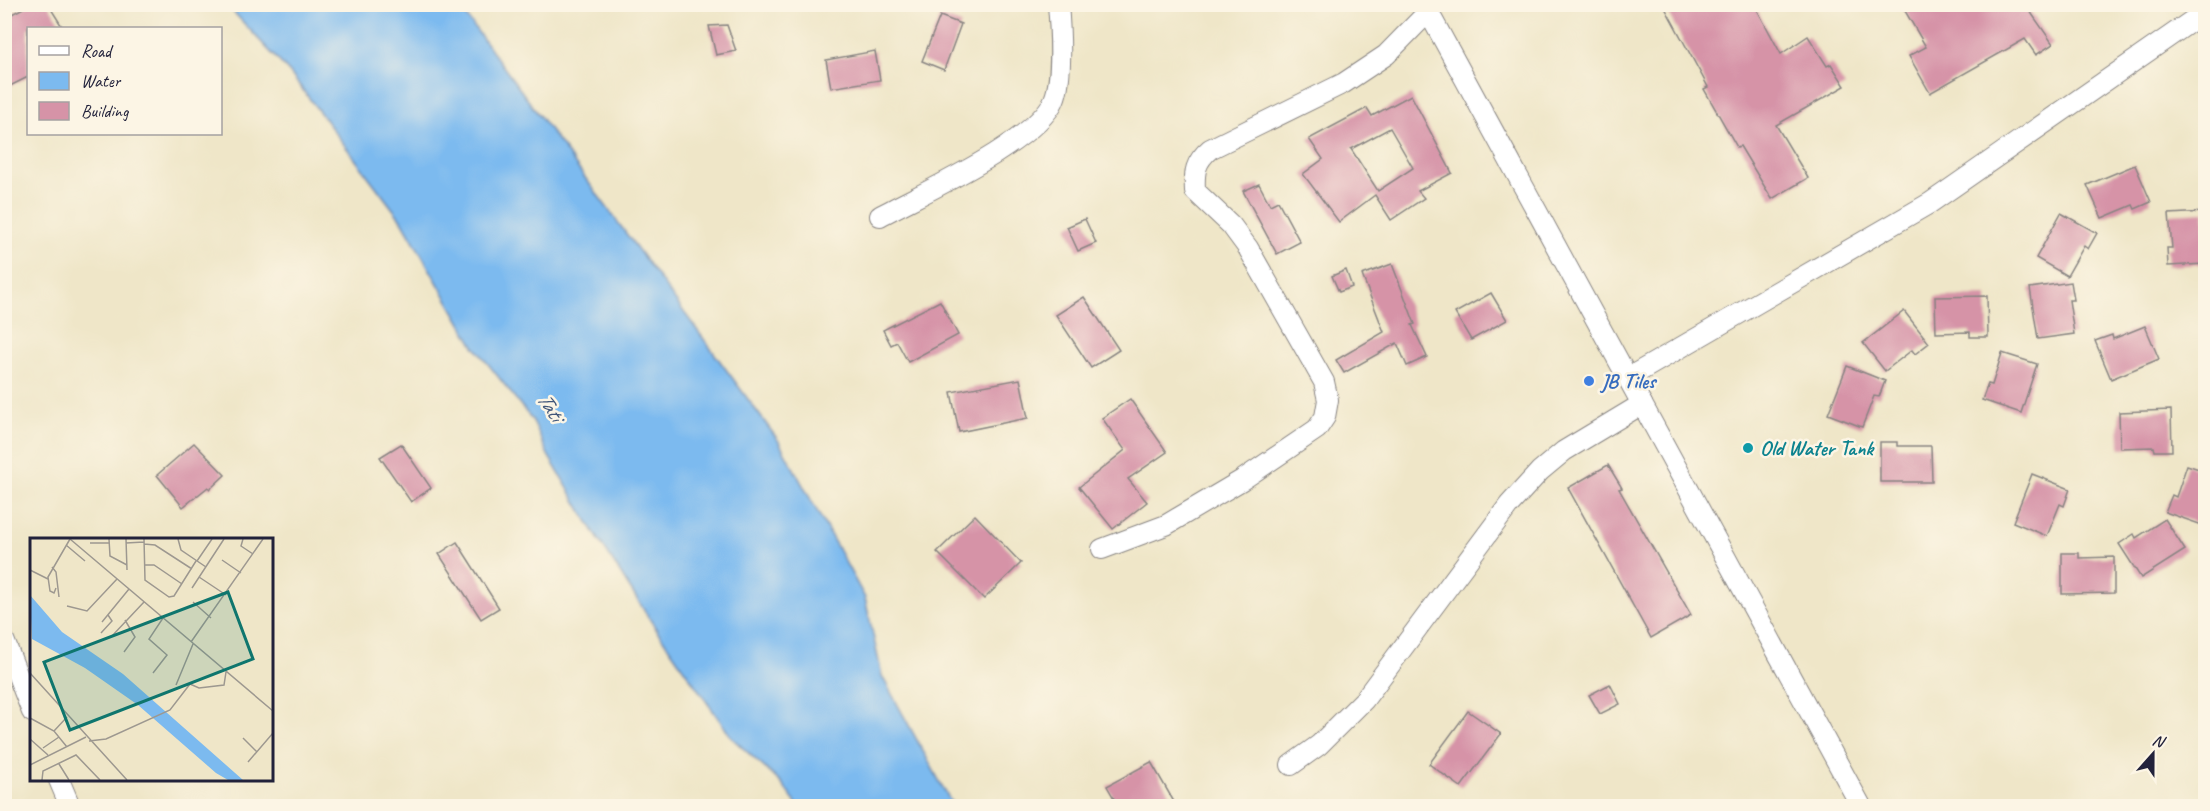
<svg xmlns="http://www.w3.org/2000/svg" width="2210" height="811" font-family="Caveat,sans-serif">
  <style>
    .water { fill: #7cbaef; stroke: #4f6e95; stroke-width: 1.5 }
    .building { fill: #d693a7; fill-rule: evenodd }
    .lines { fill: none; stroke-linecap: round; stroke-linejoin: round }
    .minor-casing { stroke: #888482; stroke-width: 22 }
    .minor { stroke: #fff; stroke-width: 20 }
    .shop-dot { fill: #3f7fe0; stroke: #fcf5e5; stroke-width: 2 }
    .culture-dot { fill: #0f9aa8; stroke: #fcf5e5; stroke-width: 2 }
    .labels { text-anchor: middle; stroke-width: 5; stroke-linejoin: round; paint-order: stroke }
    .shop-label { font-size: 21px; font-weight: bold; fill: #366cbe; stroke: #fcf5e5; text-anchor: start }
    .culture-label { font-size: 21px; font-weight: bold; fill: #0d838f; stroke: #fcf5e5; text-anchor: start }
    .water-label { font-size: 22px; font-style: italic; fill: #42577a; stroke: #fcf5e5 }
    .inset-road { fill: none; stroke: #9d9890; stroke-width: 1.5 }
    .view { fill: #0f766e; fill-opacity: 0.15; stroke: #0f766e; stroke-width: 3 }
    .inset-edge { fill: none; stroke: #22223b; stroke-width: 3 }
  </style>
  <rect width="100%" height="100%" fill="#fcf5e5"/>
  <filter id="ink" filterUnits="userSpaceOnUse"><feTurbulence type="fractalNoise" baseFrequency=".0167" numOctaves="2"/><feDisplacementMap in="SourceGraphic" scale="12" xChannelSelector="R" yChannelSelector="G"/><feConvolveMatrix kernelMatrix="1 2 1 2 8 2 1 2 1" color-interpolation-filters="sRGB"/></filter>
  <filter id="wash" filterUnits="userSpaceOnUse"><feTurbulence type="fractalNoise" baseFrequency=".008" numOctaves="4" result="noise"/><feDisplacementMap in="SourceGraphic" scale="24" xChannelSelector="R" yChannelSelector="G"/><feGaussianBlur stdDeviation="1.35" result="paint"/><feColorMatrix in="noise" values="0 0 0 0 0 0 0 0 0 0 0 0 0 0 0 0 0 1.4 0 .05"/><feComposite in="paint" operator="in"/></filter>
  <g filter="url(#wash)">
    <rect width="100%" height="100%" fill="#efe6c8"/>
    <path class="water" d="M227,5H458L778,440L865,598L882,676L953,806H798L781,783L732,738L658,632L594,532L548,455L533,421L474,346L402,221L290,73Z"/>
    <g id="blocks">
      <g class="building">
        <path d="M31,4H48L63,28H28V77L4,89V18Z"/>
        <path d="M1663,4H1754L1781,54L1808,36L1827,66L1831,64L1845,86L1776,125L1808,178L1772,199L1740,146L1737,147L1704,89L1708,87Z"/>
        <path d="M1901,4H2025L2053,44L2036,55L2025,39L1930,93L1909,56L1926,47Z"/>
        <path d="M940,16L961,24L944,70L922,61Z"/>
        <path d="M727,25L736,51L716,55L709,26Z"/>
        <path d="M875,51L880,80L831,88L826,60Z"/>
        <path d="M1411,95L1452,173L1418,191L1424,198L1391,220L1375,195L1339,222L1303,174L1323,159L1309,139L1367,108L1372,116ZM1390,128L1413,168L1378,191L1351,149Z"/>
        <path d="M2135,165L2151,202L2135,209L2133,205L2102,218L2087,185Z"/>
        <path d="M1259,184L1270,205L1278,201L1300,242L1277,254L1243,191Z"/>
        <path d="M2205,212V264L2168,266L2167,248H2172L2169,214Z"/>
        <path d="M2061,213L2097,233L2088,249L2084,246L2067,276L2036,258Z"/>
        <path d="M1085,219L1096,243L1078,251L1067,227Z"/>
        <path d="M1392,264L1415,324L1412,325L1427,357L1407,366L1397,343L1344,373L1336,360L1384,332L1362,275Z"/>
        <path d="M1346,270L1352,287L1339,292L1332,276Z"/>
        <path d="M2071,282L2074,300H2069L2074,334L2038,339L2030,288Z"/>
        <path d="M1491,293L1507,320L1471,340L1455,313Z"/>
        <path d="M1987,296L1988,337H1970V332L1936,333L1935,297Z"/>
        <path d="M1084,297L1119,350L1091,368L1056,315Z"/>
        <path d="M940,301L958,335L908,362L897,342L891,345L883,330Z"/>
        <path d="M1904,311L1929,343L1915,354L1912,350L1885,371L1863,343Z"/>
        <path d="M2145,326L2159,359L2111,379L2095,341L2112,335L2113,339Z"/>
        <path d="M2002,353L2037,364L2021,413L1982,400L1988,384L1992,385Z"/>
        <path d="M1847,366L1885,381L1879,397L1874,396L1862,427L1828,414Z"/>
        <path d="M1020,379L1028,418L959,432L951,392Z"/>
        <path d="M1130,399L1167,452L1128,479L1147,502L1113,529L1079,487L1125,450L1102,418Z"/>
        <path d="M2171,410L2172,451H2155L2154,447L2120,448L2119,412Z"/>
        <path d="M1880,442H1897V446H1931L1932,482H1880Z"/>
        <path d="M194,443L225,475L210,489L208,487L183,507L157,475Z"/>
        <path d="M401,444L431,488L411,502L380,457Z"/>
        <path d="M1608,465L1622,488L1619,489L1691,615L1651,638L1568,488Z"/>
        <path d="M2187,465L2205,471V526L2165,512L2172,495L2176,497Z"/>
        <path d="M2032,474L2070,489L2064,506L2060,504L2047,536L2013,522Z"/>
        <path d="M975,515L1021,563L984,599L937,552Z"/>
        <path d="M2165,519L2185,550L2141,578L2119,544L2134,534L2136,538Z"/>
        <path d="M457,542L499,608L481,619L439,554Z"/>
        <path d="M2062,553H2079V558L2114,557V593L2062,594Z"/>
        <path d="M1610,684L1620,704L1600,714L1589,695Z"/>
        <path d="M1468,711L1501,734L1461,787L1429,764Z"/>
        <path d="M1151,762L1177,807H1119L1107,786Z"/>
      </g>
    </g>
  </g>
  <g filter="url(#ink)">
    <use href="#blocks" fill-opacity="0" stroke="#888482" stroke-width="1.5"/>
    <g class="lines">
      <g class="minor-casing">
        <g id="minor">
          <path d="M1424,4L1861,806"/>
          <path d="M880,216C922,193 1036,142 1054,100C1063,79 1060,28 1058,4"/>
          <path d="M1628,378L1930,203L2206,11"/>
          <path d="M1102,549L1166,525L1242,480L1317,429L1325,417L1328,400L1324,382L1248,248L1231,225L1195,191C1194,172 1195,162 1210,149L1344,83L1386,55L1428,12"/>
          <path d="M4,640L32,712"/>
          <path d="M1291,765L1319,745L1364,700L1509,505L1540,471L1564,451L1642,404"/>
          <path d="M59,780L70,806"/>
        </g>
      </g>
      <use href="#minor" class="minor"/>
    </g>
  </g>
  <circle class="shop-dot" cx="1589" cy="381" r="6"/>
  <circle class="culture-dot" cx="1748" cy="448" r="6"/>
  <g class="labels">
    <g class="shop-label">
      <text x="1601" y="388">JB Tiles</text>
    </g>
    <g class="culture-label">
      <text x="1760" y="455">Old Water Tank</text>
    </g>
    <g class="water-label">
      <text transform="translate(551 406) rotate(57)" y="8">Tati</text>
    </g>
  </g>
  <g transform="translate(30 538)">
    <rect width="243" height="243" fill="#efe6c8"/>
    <path d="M0,57L32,94L93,136L213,242H198L186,235L108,167L55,130L2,101Z" fill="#7cbaef"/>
    <path class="inset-road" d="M40,1L243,173M79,1L80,18L97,27M96,1L97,32M114,1L115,42L139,59L144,58L166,23M148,1L151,12L176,29M213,1L211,8L223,16M60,5H79M96,5L114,4M114,6L125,7L162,31M36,7L55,23M192,22L211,35M167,23L182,1M114,27H124L152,46M22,29L26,34L29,59M0,32L18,41M169,39L196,57M26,50L24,55L20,53L18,39L40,1M162,50L194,1M163,64L181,80M37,68L57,73L87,41M72,84L99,51M71,95L82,83L78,77M81,99L114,64M161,104L233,1M94,114L105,99L95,82M0,135L97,242M123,135L137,117L119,101L133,80M146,147L163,106M0,180L24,193L37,209M24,193L37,179M213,200L227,214M0,201L18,217M59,203L76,201L140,172L160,146L169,150L194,147L196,134M13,210L29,199M218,224L243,195M29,226L39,242M0,227L56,199M12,242L13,233L46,217L70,242"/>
    <path class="view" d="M198,54L223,121L40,192L14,124Z"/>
    <rect width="243" height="243" class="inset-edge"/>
  </g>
  <rect width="2210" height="811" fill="none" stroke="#fcf5e5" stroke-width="24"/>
  <rect x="27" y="27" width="195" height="108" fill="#fcf5e5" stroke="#a5a1a1" stroke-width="1.5"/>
  <rect x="39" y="46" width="30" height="9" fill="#ffffff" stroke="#a5a1a1" stroke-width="1.5"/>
  <text x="81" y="57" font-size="18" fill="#22223b">Road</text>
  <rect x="39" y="72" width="30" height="18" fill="#7cbaef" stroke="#a5a1a1" stroke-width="1.5"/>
  <text x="81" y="87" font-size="18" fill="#22223b">Water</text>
  <rect x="39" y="102" width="30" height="18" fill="#d693a7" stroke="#a5a1a1" stroke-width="1.5"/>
  <text x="81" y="117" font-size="18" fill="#22223b">Building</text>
  <g transform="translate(2153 754) rotate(21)" stroke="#fcf5e5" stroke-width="4.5" paint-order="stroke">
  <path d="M0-4.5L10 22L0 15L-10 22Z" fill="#22223b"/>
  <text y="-9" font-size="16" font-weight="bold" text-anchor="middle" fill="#22223b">N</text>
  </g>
</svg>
